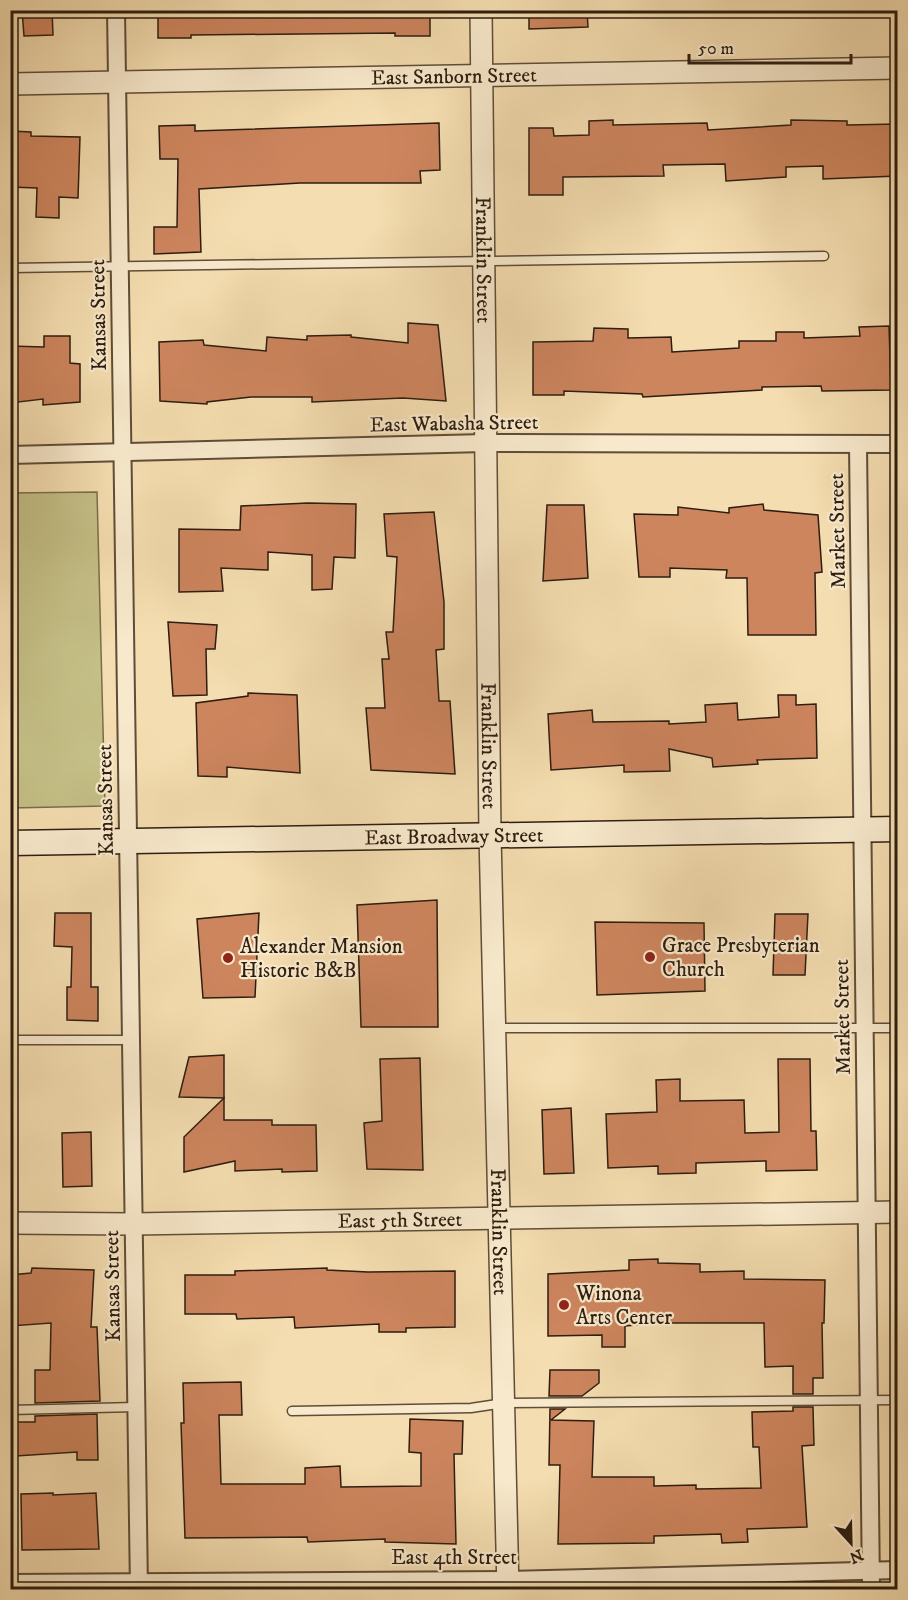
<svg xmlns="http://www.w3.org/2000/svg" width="908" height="1600" font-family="'IM FELL DW Pica',serif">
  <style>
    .green { fill: #c4bf86; stroke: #786e4b; stroke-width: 1.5 }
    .building { fill: #cd855e; stroke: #2d1d10; stroke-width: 1.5 }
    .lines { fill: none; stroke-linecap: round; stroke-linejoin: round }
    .service-casing { stroke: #5f4d38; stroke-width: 11 }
    .minor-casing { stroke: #5f4d38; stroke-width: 20 }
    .tertiary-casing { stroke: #5f4d38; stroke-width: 24 }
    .secondary-casing { stroke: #2d1d10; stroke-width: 27 }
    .path { stroke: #2d1d10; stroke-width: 4; stroke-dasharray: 4.5 3; stroke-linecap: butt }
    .service { stroke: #f8e9cc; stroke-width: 8 }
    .minor { stroke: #f8e9cc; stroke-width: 16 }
    .tertiary { stroke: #f8e9cc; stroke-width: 21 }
    .secondary { stroke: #f8e9cc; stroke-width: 24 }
    .poi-dot { fill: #8f2418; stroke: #f8e9cc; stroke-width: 2 }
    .labels { text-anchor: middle; stroke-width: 4.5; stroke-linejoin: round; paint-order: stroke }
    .street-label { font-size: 21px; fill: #2d1d10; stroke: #f8e9cc }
    .poi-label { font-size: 21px; fill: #2d1d10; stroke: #f8e9cc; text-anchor: start }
  </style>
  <rect width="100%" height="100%" fill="#f4ddb0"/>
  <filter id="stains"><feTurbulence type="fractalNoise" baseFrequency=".00333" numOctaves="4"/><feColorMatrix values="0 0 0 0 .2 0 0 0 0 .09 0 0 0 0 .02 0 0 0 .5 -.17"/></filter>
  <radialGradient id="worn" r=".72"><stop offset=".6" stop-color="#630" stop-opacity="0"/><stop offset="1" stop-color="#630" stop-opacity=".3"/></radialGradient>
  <path class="green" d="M97,492L105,806L11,808V493Z"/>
  <g class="building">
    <path d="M22,10H52L53,35L24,36Z"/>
    <path d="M158,10H430V36H395V33L191,35V38H158Z"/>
    <path d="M529,10H587L588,27L529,29Z"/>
    <path d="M613,120V125L707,123L708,130L791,125V120L847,121V125L897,124V176L823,179V166L786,167V177L726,181L725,164L663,165L664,176L563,177V195H529V128H553L554,136L589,135V121Z"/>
    <path d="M439,123L440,170L420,171L421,183H300L199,189L201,252L154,254V227H177L178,159H160L159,126L195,125V131Z"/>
    <path d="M10,131L31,132V136L80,137L78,198L59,197V218L36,217L37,188L10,187Z"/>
    <path d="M408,323L438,325L446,401L403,398L312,402V397H251L207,402V404L160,401L159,342L203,340L204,345L266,351L267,337L307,340V336L351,335V337L408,343Z"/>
    <path d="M889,326L891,390L822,391L821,386L762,387V390L643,397L642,394L564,391V395H533V342L593,341L594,328L628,329V338L671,337L672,352L739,348V341H776V332H804V338L860,336L859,327Z"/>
    <path d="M44,336H70V363L80,364V402L43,405V399L10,403V346L44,347Z"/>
    <path d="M308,503L356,504L355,558L334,557L332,589L312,590V555L268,552V570L221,568L223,591L179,592V529L240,530L241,506Z"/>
    <path d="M763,504L764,510L818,515L822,572L815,573L816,635H748L747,578H726L727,570L670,568V577H639L634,514L678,515V507L729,513V508Z"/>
    <path d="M547,505H584L588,578L543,581Z"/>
    <path d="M434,512L444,602V649L436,650L439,701H450L455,774L371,770L366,708H385L382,659H389L386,632H393L397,557L387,556L384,514Z"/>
    <path d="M168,622L217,625L215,649H206L207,695L173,696Z"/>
    <path d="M248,693L297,695L300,773L227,767V777L198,776L196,703L248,696Z"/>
    <path d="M778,695H796V705L816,704L817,758L757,760L758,764L713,767L712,758L669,749L670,771L624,772V765L551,770L548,714L592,710L593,722L669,721V724L706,722L705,705L737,703L738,720L779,717Z"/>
    <path d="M437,900L438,1027H361L357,905Z"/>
    <path d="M55,913H91V987H98V1021L67,1020V987H71L72,947L54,946Z"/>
    <path d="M259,913L255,997L203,998L197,919Z"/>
    <path d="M775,914H808L805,975H773Z"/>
    <path d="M595,922L704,923L705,991L597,995Z"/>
    <path d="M224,1055V1098L179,1097L189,1057Z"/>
    <path d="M420,1058L423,1170L367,1169L364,1123L382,1121L380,1059Z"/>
    <path d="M778,1059H810L811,1131H816L817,1170L766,1171V1161L696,1163V1173L658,1174V1166L608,1168L606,1114L657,1112L656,1080L680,1079V1101L744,1100L745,1133L779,1132Z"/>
    <path d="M224,1098V1120H272V1125H316L317,1171L282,1172V1169L235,1171V1161L184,1172V1137Z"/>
    <path d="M571,1108L574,1173L544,1174L542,1110Z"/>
    <path d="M91,1132L92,1186L63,1187L62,1133Z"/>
    <path d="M658,1259V1263L700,1264V1272L744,1271V1279L825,1280L824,1323H822L823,1378H813V1394H793V1366L765,1367L764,1323H660L625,1326V1347H602V1335L548,1336V1274L629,1270V1260Z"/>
    <path d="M32,1268L94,1270L91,1327H97L100,1401L35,1403V1370H50L51,1323L10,1326V1275L31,1273Z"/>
    <path d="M327,1268V1270L368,1272L455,1271V1327L406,1328V1332H379V1324L295,1328L294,1317L237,1319L236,1314H185V1275H235V1271Z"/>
    <path d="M550,1370H599V1383L582,1396H549Z"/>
    <path d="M241,1382L242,1415H219L221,1484H305V1468L340,1466L341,1487L421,1486V1453L409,1452L410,1419L463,1421L462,1454H454L456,1544L385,1542V1539L308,1542L307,1537L185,1538L181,1423H184L183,1383Z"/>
    <path d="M793,1407H813L814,1445L802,1446L807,1527L747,1529L748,1542L722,1543L721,1534L654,1536V1543L558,1544L560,1465H549L550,1409H565L551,1420L594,1421L592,1477H654V1486L696,1485V1489L761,1488L759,1447H753L752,1412L793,1411Z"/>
    <path d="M97,1414L98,1460H77V1452L16,1456L15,1422H35V1416Z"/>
    <path d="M53,1493V1495L96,1493L99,1549L22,1550L21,1494Z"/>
  </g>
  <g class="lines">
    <g class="service-casing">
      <g id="service">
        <path d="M10,268L824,256"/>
        <path d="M496,1028H898"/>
        <path d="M10,1040H131"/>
        <path d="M10,1410L136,1407"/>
        <path d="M292,1411L471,1408L504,1403L898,1400"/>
      </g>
    </g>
    <g class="minor-casing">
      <g id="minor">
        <path d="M116,10L139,1590"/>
        <path d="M858,444L871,1590"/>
        <path d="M10,455L485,443L898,444"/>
        <path d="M10,1583L508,1580L898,1570"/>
      </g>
    </g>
    <g class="tertiary-casing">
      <g id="tertiary">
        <path id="s1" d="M481,10L490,835L508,1590"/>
        <path id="s2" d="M10,84L898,68"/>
        <path id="s3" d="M10,1223L133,1224L898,1212"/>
      </g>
    </g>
    <g class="secondary-casing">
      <g id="secondary">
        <path id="s4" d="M10,843L898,829"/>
      </g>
    </g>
    <g class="path">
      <path d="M895,487L898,489"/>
      <path d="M897,790H898"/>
    </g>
    <use href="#service" class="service"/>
    <use href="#minor" class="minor"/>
    <use href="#tertiary" class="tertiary"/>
    <use href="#secondary" class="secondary"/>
  </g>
  <g class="poi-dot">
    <circle cx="650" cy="957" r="6"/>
    <circle cx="228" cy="958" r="6"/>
    <circle cx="564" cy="1305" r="6"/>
  </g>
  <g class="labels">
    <g class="street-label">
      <text dy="7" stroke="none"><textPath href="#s2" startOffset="444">East Sanborn Street</textPath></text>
      <text dy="7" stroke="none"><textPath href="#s1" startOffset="250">Franklin Street</textPath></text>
      <text transform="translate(98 315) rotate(-91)" y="7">Kansas Street</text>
      <text transform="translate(454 423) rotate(-1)" y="7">East Wabasha Street</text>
      <text transform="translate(837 531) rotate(-91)" y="7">Market Street</text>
      <text dy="7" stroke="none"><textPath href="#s1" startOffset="736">Franklin Street</textPath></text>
      <text transform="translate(105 800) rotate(-91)" y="7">Kansas Street</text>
      <text dy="7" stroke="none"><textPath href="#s4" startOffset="444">East Broadway Street</textPath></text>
      <text transform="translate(842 1017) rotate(-91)" y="7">Market Street</text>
      <text dy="7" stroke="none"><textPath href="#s3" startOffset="390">East 5th Street</textPath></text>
      <text dy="7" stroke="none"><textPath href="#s1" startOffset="1222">Franklin Street</textPath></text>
      <text transform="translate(112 1286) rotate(-91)" y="7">Kansas Street</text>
      <text x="454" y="1564">East 4th Street</text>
    </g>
    <g class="poi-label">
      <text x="662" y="952">Grace Presbyterian<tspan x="662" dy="24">Church</tspan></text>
      <text x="240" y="953">Alexander Mansion<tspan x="240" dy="24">Historic B&amp;B</tspan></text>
      <text x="576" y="1300">Winona<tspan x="576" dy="24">Arts Center</tspan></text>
    </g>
  </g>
  <rect width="908" height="1600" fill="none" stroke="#f4ddb0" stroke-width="36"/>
  <rect x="12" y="12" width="884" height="1576" fill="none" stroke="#2d1d10" stroke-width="3"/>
  <rect x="18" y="18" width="872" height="1564" fill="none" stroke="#2d1d10" stroke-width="1.5"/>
  <g transform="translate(851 1543) rotate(158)" stroke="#f8e9cc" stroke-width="4.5" paint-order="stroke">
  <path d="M0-4.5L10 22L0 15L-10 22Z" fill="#2d1d10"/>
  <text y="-9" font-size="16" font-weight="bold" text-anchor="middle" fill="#2d1d10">N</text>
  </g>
  <path d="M689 54v9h162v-9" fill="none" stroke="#2d1d10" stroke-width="3"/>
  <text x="698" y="54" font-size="18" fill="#2d1d10" stroke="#f8e9cc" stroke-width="4.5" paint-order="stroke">50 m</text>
  <rect width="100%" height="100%" filter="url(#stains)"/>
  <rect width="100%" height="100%" fill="url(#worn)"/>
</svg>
